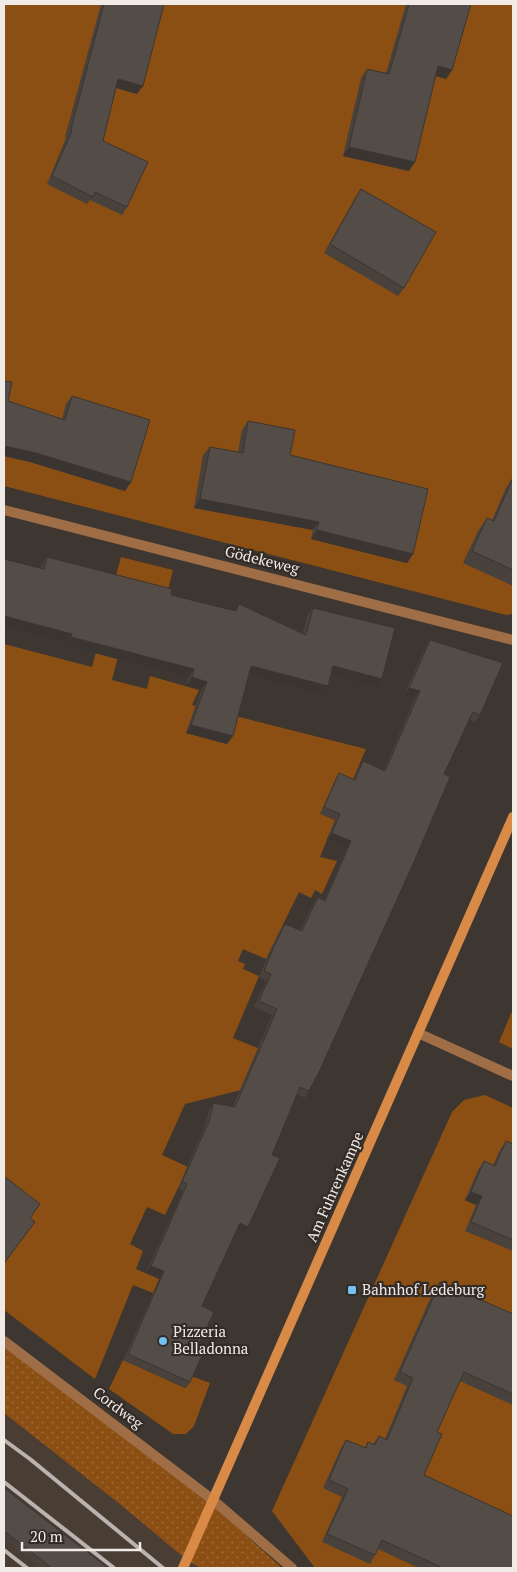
<svg xmlns="http://www.w3.org/2000/svg" width="517" height="1572" font-family="'PT Serif',serif">
  <style>
    .built { fill: #4a3e34 }
    .grass { fill: url(#grass-dots) }
    .garden { fill: #8c4f13 }
    .lines { fill: none; stroke-linecap: round; stroke-linejoin: round }
    .lane { stroke: #9f6e46; stroke-width: 10 }
    .street { stroke: #9f6e46; stroke-width: 10 }
    .secondary { stroke: #d98a47; stroke-width: 10 }
    .rail { stroke: #bab3af; stroke-width: 4 }
    .wall { fill: #48413c }
    .shaded-wall { fill: #3b3531 }
    .building { fill: #544c46; stroke: #3b3531 }
    .poi-dot { fill: #71c1f5; stroke: #332c26; stroke-width: 2 }
    .labels { text-anchor: middle; stroke-width: 4.5; stroke-linejoin: round; paint-order: stroke }
    .street-label { font-size: 15px; fill: #f1ebe8; stroke: #332c26 }
    .poi-label { font-size: 15px; fill: #f1ebe8; stroke: #332c26; text-anchor: start }
  </style>
  <defs>
    <pattern id="grass-dots" width="8" height="8" patternUnits="userSpaceOnUse" patternTransform="scale(1.25)"><rect width="8" height="8" fill="#8c4f13"/><path d="M2 2h.1M6 6h.1" fill="none" stroke="#9d6835" stroke-width="1.8" stroke-linecap="round"/></pattern>
  </defs>
  <rect width="100%" height="100%" fill="#3e3630"/>
  <path class="built" d="M4,1413L121,1505L210,1568H4Z"/>
  <path class="grass" d="M4,1341L215,1507L282,1568H201L187,1560L121,1505L4,1413Z"/>
  <g class="garden">
    <path d="M4,4H513V614L506,615L4,486Z"/>
    <path d="M121,557L173,570L166,598L135,590L112,680L147,689L150,676L199,690L192,705L366,749L350,786L320,813L335,820L320,857L337,861L322,894L315,890L311,898L299,892L266,959L243,949L238,961L245,964L243,969L259,976L233,1038L272,1054L241,1090L185,1104L162,1155L188,1167L165,1215L147,1207L130,1244L143,1251L136,1269L159,1279L153,1293L133,1285L95,1379L4,1310V1264L31,1227L4,1206V644L92,667Z"/>
    <path d="M513,1009V1049L499,1042Z"/>
    <path d="M485,1095L513,1108V1568H315L272,1511L452,1112L464,1100Z"/>
    <path d="M123,1360L185,1388L191,1376L210,1383L194,1426L186,1434H173L109,1389Z"/>
  </g>
  <g class="lines">
    <path class="lane" d="M213,1500L292,1568"/>
    <g class="street">
      <path d="M4,510L513,640"/>
      <path d="M418,1033L513,1076"/>
      <path d="M4,1341L213,1500"/>
    </g>
    <path class="secondary" d="M183,1568L513,817"/>
    <g class="rail">
      <path d="M4,1440L30,1459L163,1568"/>
      <path d="M4,1482L114,1568"/>
      <path d="M4,1550L27,1568"/>
    </g>
  </g>
  <g class="wall">
    <path d="M101,4H164L137,94L116,88L103,141L127,207L122,215L90,200L87,204L47,184L66,138L65,137Z"/>
    <path d="M406,4H471L452,70L446,79L436,76L409,171L343,156L361,78L367,69L386,73Z"/>
    <path d="M361,189L404,288L398,296L324,253L355,198Z"/>
    <path d="M4,381L8,401L62,419L66,404L72,396L125,491L30,462L4,456Z"/>
    <path d="M248,421L413,554L407,563L311,539L313,530L194,508L203,455L210,447L238,452L242,430Z"/>
    <path d="M513,477V586L463,563L478,531L487,518L492,520L506,488Z"/>
    <path d="M47,557L171,595L235,611L239,604L303,633L307,616L313,608L376,687L330,676L322,694L248,676L233,736L227,744L186,733L201,690L186,686L188,678L65,645L66,643L4,626V559L40,568L41,566Z"/>
    <path d="M430,640L480,715L475,722L469,719L444,774L309,1091L305,1098L297,1094L272,1155L248,1227L244,1233L237,1230L202,1306L199,1344L190,1382L186,1388L123,1360L160,1278L146,1272L183,1191L178,1188L205,1125L209,1110L213,1103L233,1106L272,1015L254,1007L266,981L259,977L267,957L280,930L285,924L300,931L313,904L318,897L324,900L347,848L327,839L335,820L320,814L335,780L339,773L353,779L358,768L363,761L384,770L415,697L404,694L426,646Z"/>
    <path d="M506,1141L513,1144V1251L465,1231L476,1205L465,1200L478,1170L484,1161L493,1165L500,1150Z"/>
    <path d="M440,1282L513,1314V1405L460,1381L437,1432L424,1475L513,1568H419L378,1549L375,1555L370,1564L322,1542L342,1497L323,1488L341,1448L346,1440L364,1448L368,1442L373,1444L379,1436L385,1439L407,1386L394,1380L434,1290Z"/>
    <path d="M4,1488L108,1568H42L4,1538Z"/>
  </g>
  <g class="shaded-wall">
    <path d="M438,66L452,70L446,79L432,75Z"/>
    <path d="M118,79L143,86L137,94L113,87Z"/>
    <path d="M349,147L415,162L409,171L343,156Z"/>
    <path d="M4,446L36,453L131,482L125,491L30,462L4,456Z"/>
    <path d="M200,499L319,522L313,530L194,508Z"/>
    <path d="M317,530L413,554L407,563L311,539Z"/>
    <path d="M4,616L72,634L66,643L4,626Z"/>
    <path d="M71,637L194,669L188,678L65,645Z"/>
    <path d="M251,666L328,686L322,694L245,675Z"/>
    <path d="M333,666L382,679L376,687L327,675Z"/>
    <path d="M192,677L207,682L201,690L186,686Z"/>
    <path d="M409,688L420,691L415,697L404,694Z"/>
    <path d="M191,725L233,736L227,744L186,733Z"/>
    <path d="M332,833L351,841L347,848L327,839Z"/>
    <path d="M471,1192L482,1196L476,1205L465,1200Z"/>
    <path d="M240,1223L248,1227L244,1233L235,1230Z"/>
    <path d="M151,1266L164,1271L160,1278L146,1272Z"/>
  </g>
  <g class="building">
    <path d="M104,4H164L143,86L118,79L103,141L148,162L127,207L95,192L93,197L52,176L72,131L71,129Z"/>
    <path d="M409,4H471L452,70L438,66L415,162L349,147L367,69L389,74Z"/>
    <path d="M361,189L436,232L404,288L330,244Z"/>
    <path d="M4,381L12,382L8,401L65,420L72,396L150,420L131,482L36,453L4,446Z"/>
    <path d="M248,421L295,430L290,455L428,489L413,554L317,530L319,522L200,499L210,447L243,453Z"/>
    <path d="M513,478V570L472,551L487,518L494,521Z"/>
    <path d="M47,557L172,589L171,595L236,611L239,604L306,635L313,608L395,628L382,679L333,666L328,686L251,666L233,736L191,725L207,682L192,677L194,669L71,637L72,634L4,616V559L44,569Z"/>
    <path d="M430,640L503,663L480,715L473,712L444,774L450,777L414,862L319,1072L309,1091L300,1087L272,1155L280,1158L248,1227L240,1223L202,1306L214,1312L199,1344L206,1347L190,1382L128,1354L164,1271L151,1266L187,1184L182,1182L210,1119L213,1103L235,1107L277,1009L259,1001L271,974L264,971L272,951L285,924L302,931L318,897L325,901L351,841L332,833L340,814L324,807L339,773L355,780L363,761L385,771L420,691L409,688Z"/>
    <path d="M506,1141L513,1144V1240L471,1222L482,1196L471,1192L484,1161L495,1166Z"/>
    <path d="M4,1176L40,1204L30,1218L35,1222L4,1263Z"/>
    <path d="M440,1282L513,1314V1394L464,1372L437,1432L442,1434L424,1475L513,1516V1568H443L382,1540L375,1555L327,1534L348,1489L329,1480L346,1440L366,1448L368,1442L375,1445L379,1436L387,1440L413,1378L400,1372Z"/>
    <path d="M4,1488L108,1568H52L4,1531Z"/>
  </g>
  <g class="poi-dot">
    <rect x="347" y="1285" width="10" height="10" rx="2.5"/>
    <circle cx="163" cy="1341" r="5"/>
  </g>
  <g class="labels">
    <g class="street-label">
      <text transform="translate(262 560) rotate(14)" y="5">Gödekeweg</text>
      <text transform="translate(335 1187) rotate(-66)" y="5">Am Fuhrenkampe</text>
      <text transform="translate(118 1408) rotate(37)" y="5">Cordweg</text>
    </g>
    <g class="poi-label">
      <text x="362" y="1295">Bahnhof Ledeburg</text>
      <text x="173" y="1337">Pizzeria<tspan x="173" dy="17">Belladonna</tspan></text>
    </g>
  </g>
  <rect width="517" height="1572" fill="none" stroke="#f1ebe8" stroke-width="10"/>
  <path d="M22 1542v8h118v-8" fill="none" stroke="#f1ebe8" stroke-width="2.5"/>
  <text x="30" y="1542" font-size="15" fill="#f1ebe8" stroke="#332c26" stroke-width="4" paint-order="stroke">20 m</text>
</svg>
